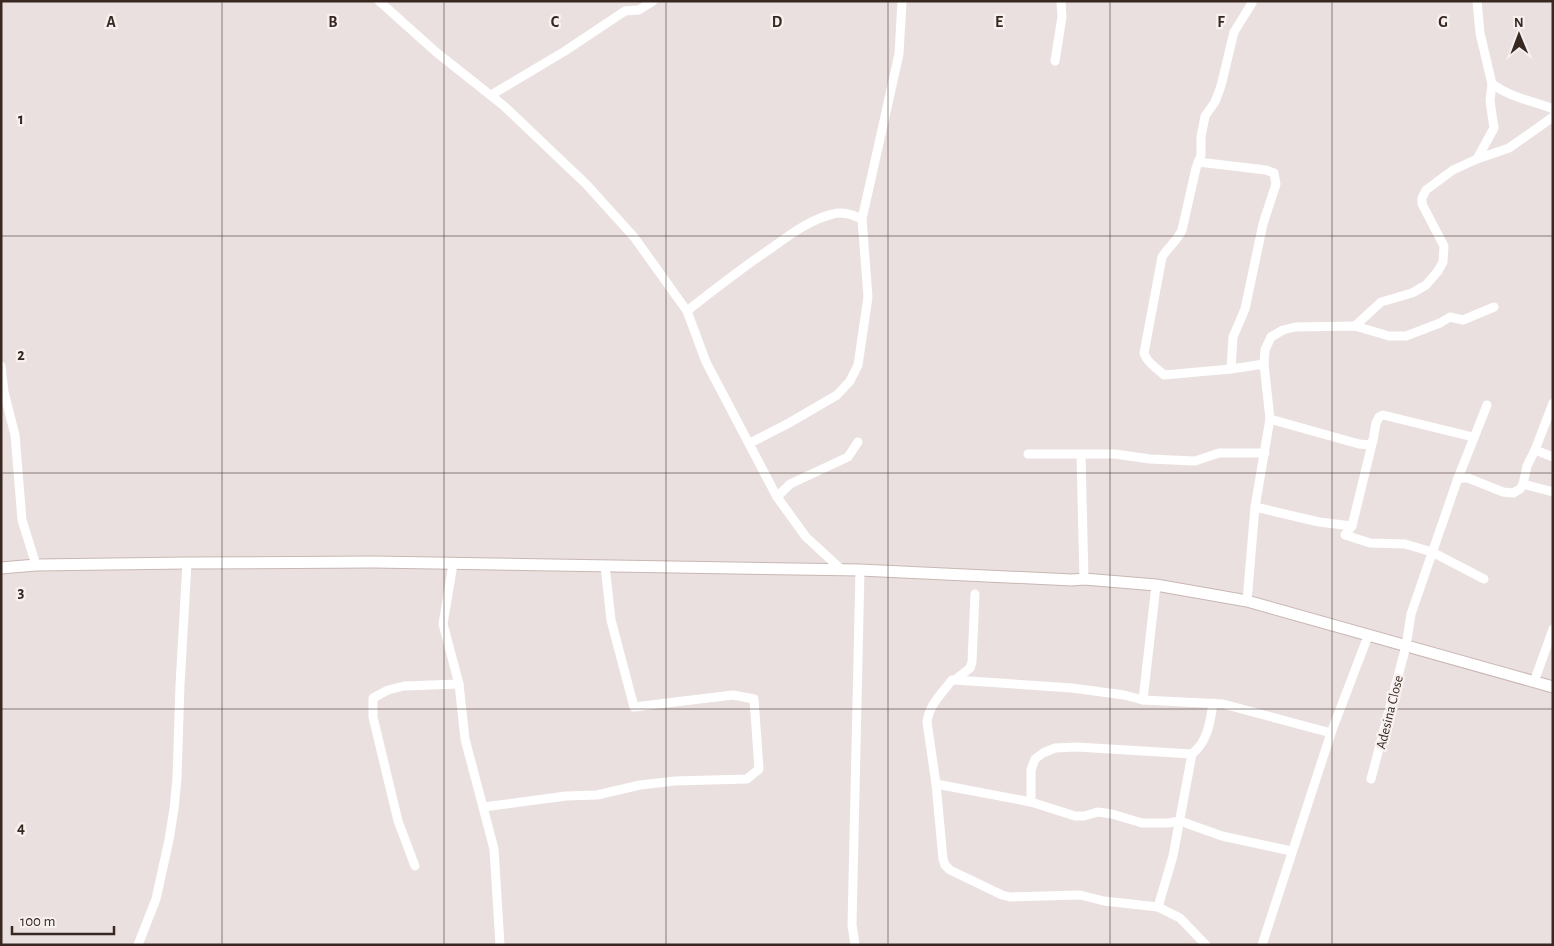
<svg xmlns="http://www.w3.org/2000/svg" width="1554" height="946" font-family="'Alegreya Sans',sans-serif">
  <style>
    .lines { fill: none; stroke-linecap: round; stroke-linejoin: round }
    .secondary-casing { stroke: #c9b7b3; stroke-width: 13 }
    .street { stroke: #fff; stroke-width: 9 }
    .secondary { stroke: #fff; stroke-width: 11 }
    .grid { fill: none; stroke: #392821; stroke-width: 1; stroke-opacity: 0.55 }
    .labels { text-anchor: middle; stroke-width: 5; stroke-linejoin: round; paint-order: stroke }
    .street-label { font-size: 14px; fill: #392821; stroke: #f6f0ef }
    .grid-label { font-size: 16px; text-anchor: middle; font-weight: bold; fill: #392821; stroke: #f6f0ef; stroke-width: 5; stroke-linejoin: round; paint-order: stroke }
  </style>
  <rect width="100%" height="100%" fill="#eae0df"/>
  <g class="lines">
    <g class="secondary-casing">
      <path id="secondary" d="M1,568L36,565L187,563L373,562L860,570L1072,580L1084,579L1156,585L1247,601L1553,687"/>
    </g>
    <g class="street">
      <path d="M379,1L436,52L504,106L586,184L634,237L687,311L706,362L777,497L806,537L842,570"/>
      <path d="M1251,1L1252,3L1234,32L1221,86L1215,102L1205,116L1201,137V155L1196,168L1182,230C1178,240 1168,247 1162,257L1144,353C1148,364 1156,367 1164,375L1231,369L1264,364"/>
      <path d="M1055,61L1062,17L1061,1"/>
      <path d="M1492,84C1512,98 1530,100 1553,109"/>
      <path d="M491,95L565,51L625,11L639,10L653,1"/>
      <path d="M1477,159L1494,128L1490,101L1492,84L1480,33L1477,1"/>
      <path d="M1198,162L1266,170L1274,173L1276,184L1263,224L1245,309L1233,337L1231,369"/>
      <path d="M687,311C715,289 743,267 773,247C791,234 811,219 833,214C843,211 853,215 862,219"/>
      <path d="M1355,326L1381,302L1412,293L1426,285L1438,271L1443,262L1444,246L1422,204V198L1426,190L1453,170L1477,159L1509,148L1553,117"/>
      <path d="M1,366L4,392L15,435L22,520L36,565"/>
      <path d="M1270,419L1359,444L1370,445L1373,440"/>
      <path d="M750,443L789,423L837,395L850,381L858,365L868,297L862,219L899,54L902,1"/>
      <path d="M1535,450L1553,457"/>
      <path d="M1028,454H1115L1150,459L1195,461L1219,453H1265"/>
      <path d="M1081,455L1084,579"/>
      <path d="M1458,478H1468L1503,492L1513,493L1520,489L1523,484L1527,466L1535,450L1553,403"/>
      <path d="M1523,484L1553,492"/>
      <path d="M777,497L790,484L848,457L858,442"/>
      <path d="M1255,507L1319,522L1352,526L1345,535L1370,543L1405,544L1432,552L1484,579"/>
      <path d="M1352,526L1373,440L1376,423L1379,417L1383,415L1473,437"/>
      <path d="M453,564L443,624L459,684L465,739L494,849L500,945"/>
      <path d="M975,594L972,662L970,668L955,680H952C942,693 929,705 927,722L936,784L943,859L945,865L950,870L1002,895L1010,897L1080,895L1104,901L1158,907L1180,918L1206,945"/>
      <path d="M1247,601L1255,507L1270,419L1264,364L1265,350L1271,337L1283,330L1295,327L1355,326L1389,336H1406L1440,323L1450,317L1463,320L1494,307"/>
      <path d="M955,680L1072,688L1124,695L1143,700L1223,704L1331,733"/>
      <path d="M1534,682L1553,629"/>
      <path d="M1143,700L1156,585"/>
      <path d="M1371,779L1406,646L1411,614L1458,478L1487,405"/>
      <path d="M936,784L1031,802L1075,816H1084L1098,812L1112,814L1142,823H1168L1180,821L1222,836L1291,851"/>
      <path d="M1031,802V770L1035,759L1043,753L1055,748L1077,747L1192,754C1208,741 1210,723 1213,703"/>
      <path d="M484,807L566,796L597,795L640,785L675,781L747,779L759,769L754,699L733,695L634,707L611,620L605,566"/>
      <path d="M415,866L398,821L373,717V698L388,690L404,686L459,684"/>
      <path d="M1158,907L1173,856L1192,754"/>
      <path d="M138,945L156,899L169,840L174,809L177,778L180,685L187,563"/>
      <path d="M855,945L852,925L860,570"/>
      <path d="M1262,945L1331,733L1368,636"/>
    </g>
    <use href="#secondary" class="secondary"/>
  </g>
  <path class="grid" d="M222,1V945M444,1V945M666,1V945M888,1V945M1110,1V945M1332,1V945M1,236H1553M1,473H1553M1,709H1553"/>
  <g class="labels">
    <g class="street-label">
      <text transform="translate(1389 712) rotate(-76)" y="5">Adesina Close</text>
    </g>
  </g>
  <g class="grid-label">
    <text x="111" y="27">A</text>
    <text x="333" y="27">B</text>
    <text x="555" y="27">C</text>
    <text x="777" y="27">D</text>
    <text x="999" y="27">E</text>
    <text x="1221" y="27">F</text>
    <text x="1443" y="27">G</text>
    <text x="21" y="124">1</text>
    <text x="21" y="360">2</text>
    <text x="21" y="597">3</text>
    <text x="21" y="833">4</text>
  </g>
  <rect width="1554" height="946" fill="none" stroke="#392821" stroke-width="5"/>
  <g transform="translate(1519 35) rotate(359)" stroke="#f6f0ef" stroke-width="4" paint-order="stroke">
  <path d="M0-4L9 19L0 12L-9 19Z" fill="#392821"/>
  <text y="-8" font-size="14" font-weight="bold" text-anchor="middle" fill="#392821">N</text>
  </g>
  <path d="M12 926v8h102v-8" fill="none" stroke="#392821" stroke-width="2.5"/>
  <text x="20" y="926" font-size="15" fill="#392821" stroke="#f6f0ef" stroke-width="4" paint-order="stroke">100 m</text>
</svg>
